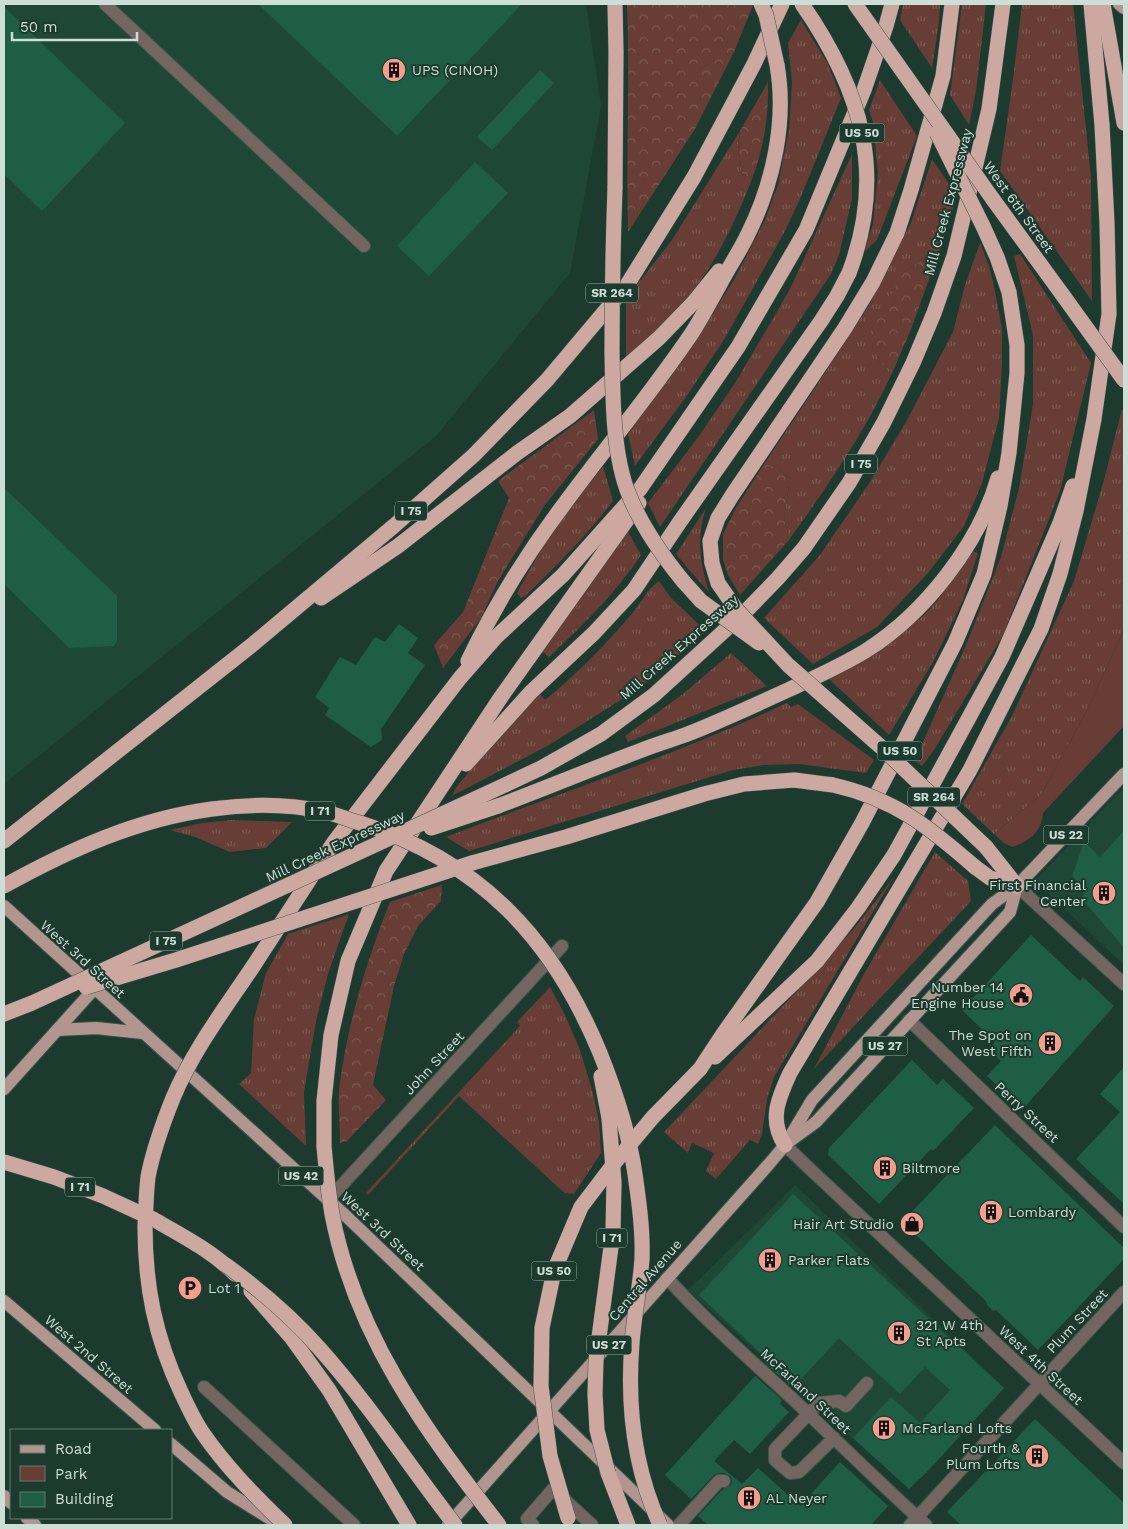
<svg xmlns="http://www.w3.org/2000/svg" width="1128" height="1529" font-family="'Work Sans',sans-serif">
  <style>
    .built { fill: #1f4736 }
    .grass { fill: url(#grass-tufts) }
    .forest { fill: url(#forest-crowns) }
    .park { fill: #673d35 }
    .building { fill: #1e5e46 }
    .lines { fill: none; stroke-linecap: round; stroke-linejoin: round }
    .minor-casing { stroke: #3c584c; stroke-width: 14 }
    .major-casing { stroke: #3c584c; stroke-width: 14 }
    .highway-casing { stroke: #3c584c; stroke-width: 16 }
    .minor { stroke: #746562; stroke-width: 12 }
    .major { stroke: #b3958f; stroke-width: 12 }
    .highway { stroke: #cca8a0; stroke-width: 15 }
    .highway-bridge-casing { stroke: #3c584c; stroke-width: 16; stroke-linecap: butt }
    .highway-bridge { stroke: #cca8a0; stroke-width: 15 }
    .labels { text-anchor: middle; stroke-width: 4; stroke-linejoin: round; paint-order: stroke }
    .shield { fill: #1c3b2e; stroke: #97ada3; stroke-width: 1 }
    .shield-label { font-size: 12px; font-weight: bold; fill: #ccded5 }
    .poi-label { font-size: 14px; fill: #ccded5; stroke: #1c3b2e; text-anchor: start }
    .street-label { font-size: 14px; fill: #ccded5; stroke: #1c3b2e }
  </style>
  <defs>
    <pattern id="grass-tufts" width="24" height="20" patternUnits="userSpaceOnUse" patternTransform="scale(1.25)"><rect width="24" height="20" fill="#673d35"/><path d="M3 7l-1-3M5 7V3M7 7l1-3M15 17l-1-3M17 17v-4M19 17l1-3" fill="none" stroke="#7c5951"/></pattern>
    <pattern id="forest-crowns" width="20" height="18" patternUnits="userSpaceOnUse" patternTransform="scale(1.25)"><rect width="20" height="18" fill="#673d35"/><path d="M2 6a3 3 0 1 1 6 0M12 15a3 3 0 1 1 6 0" fill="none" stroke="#7c5951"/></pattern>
  </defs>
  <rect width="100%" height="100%" fill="#1c3b2e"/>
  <g class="built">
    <path d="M4,4H586L601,106L570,273L436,436L4,784Z"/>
    <path d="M1124,787V965L1035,881Z"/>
    <path d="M795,1185L1004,1388L909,1489L688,1290Z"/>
  </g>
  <g class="grass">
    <path d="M903,4H940L939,22L932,68L900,20Z"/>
    <path d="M962,4H986L976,91L969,125L950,95Z"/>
    <path d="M1022,4H1073L1091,177L1092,301L1000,171L1013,79Z"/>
    <path d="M801,20L828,64L841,98L800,199L784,233L725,338L688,394L635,466L628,434L700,333L735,278L765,220L778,185L789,130L792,82L788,43Z"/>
    <path d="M880,80L917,136L877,240L864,252L873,224L878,173L873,122L869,110Z"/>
    <path d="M740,131L738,148L742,174L752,179C740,210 725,243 707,271C686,304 656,333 626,358V299L672,240Z"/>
    <path d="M852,154V199L839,255L831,274L660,527L648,503L699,436L735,383L778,310L791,287Z"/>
    <path d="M932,159L957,196L941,246L902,274L878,361L893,371C866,431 827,487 789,540L784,517L790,479L777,467L764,464L819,382L868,307L911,223Z"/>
    <path d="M980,243L989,266L995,291L1002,329V364L999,418L982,483L964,526L928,573L877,627L813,664L764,618L820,555L870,482L906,422L953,332L965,285Z"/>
    <path d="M1020,254L1091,363L1060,491L1003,635L934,750L922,766L915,760L966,645L1001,557L1019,488L1033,404V335L1014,256Z"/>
    <path d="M1122,409L1124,412V630L1087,710L1041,795L994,834L962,804L1012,716L1074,581L1104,480Z"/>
    <path d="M603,466L613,501C586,536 556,567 524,597L521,598L517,593L548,537Z"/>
    <path d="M706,508C696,539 700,561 709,592L690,571L676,554Z"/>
    <path d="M628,532L641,555C616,593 582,626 549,657L542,651Z"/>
    <path d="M971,551L978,553L963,600L933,662L889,735L829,679C864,661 910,632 936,602C949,586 959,568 971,551Z"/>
    <path d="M659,581L671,598L706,631L640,688L549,745L452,796L455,789L493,741L540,694L545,700C576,675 604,646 630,616C642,603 644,592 659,581Z"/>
    <path d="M731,653L767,686L628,742L625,736L683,694Z"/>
    <path d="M787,703L791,707L798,704L874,760L866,773L799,764L764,765L733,770L469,851L446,837C560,793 676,755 787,703Z"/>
    <path d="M231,820L292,822L266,848L230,852L195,837L170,830L202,823Z"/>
    <path d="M935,852L968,881L971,901L814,1069L864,974Z"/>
    <path d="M894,877L774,1077L767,1099L762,1134L758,1144L750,1140L716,1179L706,1171L714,1153L692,1143L688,1153L664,1132L829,957L856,926Z"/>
    <path d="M349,914L328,974L316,1021L304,1092L306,1146L239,1084L251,1073L254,1019L266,973L288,934Z"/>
    <path d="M550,987L565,1015L580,1050L593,1093L599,1122L601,1153L574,1194L565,1193L560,1189L459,1096L368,1195L366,1193L520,1026L517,1022Z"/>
  </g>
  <g class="forest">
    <path d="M627,4H753V5L734,52L695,129L628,232C626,156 630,80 627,4Z"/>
    <path d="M768,82C769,115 764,148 752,179L742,174L738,148L740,131Z"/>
    <path d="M941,246L910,332L893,371L878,361L870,333L902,274Z"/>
    <path d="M594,410L598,439L544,506L498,581L481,618L443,668L434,645L463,612L509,498L498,481Z"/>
    <path d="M764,464L777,467L790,479L784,517L789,540L740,595L728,575L723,560V534L736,508Z"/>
    <path d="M442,885L441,901L418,926L404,954L394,986L373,1085L386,1100L347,1141L340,1143C340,1126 338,1107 339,1090C347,1025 366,962 390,902Z"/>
  </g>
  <path class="park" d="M1124,630V726L1043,813C1042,831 1029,842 1012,847L1004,843L994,834L1041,795L1087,710Z"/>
  <g class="building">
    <path d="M258,4H522L397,136Z"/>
    <path d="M4,7L125,123L42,211L4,174Z"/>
    <path d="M540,70L554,83L492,150L477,137Z"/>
    <path d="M475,162L508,193L429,276L397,246Z"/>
    <path d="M4,488L117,596V641L114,646L69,648L4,584Z"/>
    <path d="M399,624L418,638L408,653L425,665L381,729L382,740L371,747L325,715L329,708L315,697L340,657L356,665L375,637L385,642Z"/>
    <path d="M1124,831V948L1082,899L1085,888L1072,876L1084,842L1100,857Z"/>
    <path d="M1031,935L1080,981L1083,977L1114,1006L1023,1109L987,1076L1001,1061L989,1049L995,1042L962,1010Z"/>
    <path d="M912,1060L937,1085L943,1079L974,1108L933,1151L931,1149L879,1204L828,1155L829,1148Z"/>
    <path d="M1124,1067V1204L1076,1159L1120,1112L1100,1094Z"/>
    <path d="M995,1125L1124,1248V1259L1038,1350L996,1310L993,1311L987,1305L986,1301L902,1222Z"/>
    <path d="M793,1194L1004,1388L926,1473L909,1489L853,1438L891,1397L920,1423L950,1390L925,1367L900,1394L839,1338L793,1388L766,1364L769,1361L699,1295Z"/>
    <path d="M755,1376L782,1400L780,1404L789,1412L750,1454L734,1440L714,1461L742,1484L758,1468L800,1506L840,1462L888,1506L871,1525H708L698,1516L723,1489L731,1485L732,1481L731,1477L724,1473L715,1474L691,1499L665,1475Z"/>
    <path d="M1035,1419L1124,1503V1525H961L947,1512Z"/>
  </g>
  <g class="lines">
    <g class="minor-casing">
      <g id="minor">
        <path d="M105,4L364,246"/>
        <path d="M1017,886L1124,984"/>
        <path d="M909,1020L1124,1227"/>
        <path d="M785,1145L810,1169L1124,1463"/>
        <path d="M328,1200L562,946"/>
        <path d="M667,1278C707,1322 752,1361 796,1402C839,1443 882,1485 926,1525"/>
        <path d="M204,1387L354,1525"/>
        <path d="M834,1438L799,1472L790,1473L775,1460V1449L819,1403L839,1401L846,1406L867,1383"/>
        <path d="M533,1525L527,1519L553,1489L592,1525"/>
        <path d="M679,1525L719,1481H724"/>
        <path d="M910,1525L1124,1292"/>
      </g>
    </g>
    <g class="major-casing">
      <g id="major">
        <path d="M1119,4L1124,8"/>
        <path d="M4,906L347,1217L668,1525"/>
        <path d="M57,1030L96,1028L143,1033"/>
        <path d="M4,1089L94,989"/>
        <path d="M790,1141L816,1122L1010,912L1017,886"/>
        <path d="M4,1301L155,1430"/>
        <path d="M171,1444L227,1492L277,1523"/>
        <path d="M4,1496L11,1503"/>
        <path d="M27,1518L35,1525"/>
        <path d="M448,1525L769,1164L785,1145L812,1100L992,904L1017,886L1124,774"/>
      </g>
    </g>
    <g class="highway-casing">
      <g id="highway">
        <path d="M615,4L616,52L615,188"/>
        <path d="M1103,4L1124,123"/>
        <path d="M992,198L1062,294"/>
        <path d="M712,563L710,541L718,518L733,494L845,328L873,282L897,233L911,190L943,76L952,4"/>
        <path d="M683,581L701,601"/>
        <path d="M321,598L398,546L517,453L570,416L659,338L693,303L719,271"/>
        <path d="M468,661C495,605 528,552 565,503C607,446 652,392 692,333C702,317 711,300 720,284C729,267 740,251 748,234C773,184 787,121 777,65"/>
        <path d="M466,764L531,692L594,633L634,590L679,523L821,321L837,296L849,273"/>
        <path d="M505,785L541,768L601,734L654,695L746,611L778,578L804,548L849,483L884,422L913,363L934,313L954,256L989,109L1003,4"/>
        <path d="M498,806C546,788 594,768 642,750C657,744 671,740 685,735C721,721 755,705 790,689C816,677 843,665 867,650C925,613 979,544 998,478"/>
        <path d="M4,841L252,645L395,525L474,455L547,380L627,285L694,177L754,64L782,4"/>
        <path d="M986,847L1017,886"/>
        <path d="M472,863L566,837L704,794L744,784L794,780L833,785"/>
        <path d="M975,867L990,878L1017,886"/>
        <path d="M254,965L334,842L460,678L496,637L563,575L640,489L738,347L806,230L864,90L886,26L892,4"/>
        <path d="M4,1014L32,1003"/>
        <path d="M715,1057L817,961L858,908L894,855L1002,657L1060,523L1073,486"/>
        <path d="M700,1069L723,1034L817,902L862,823L955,643L984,574L1000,506L1009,453L1017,373V345L1009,292L997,257L983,226"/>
        <path d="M785,1145C768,1120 779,1097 790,1073L970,770L1041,629L1060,574L1076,511L1094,419L1109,314L1107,223L1102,125L1091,4"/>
        <path d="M324,1146V1101L331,1035L348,961L386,871L501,697L639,503"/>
        <path d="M153,1219C181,1235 212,1251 235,1274"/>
        <path d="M251,1291L291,1337L329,1390L409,1525"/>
        <path d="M608,1473L628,1525"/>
      </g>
    </g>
    <use href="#minor" class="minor"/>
    <use href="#major" class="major"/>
    <use href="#highway" class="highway"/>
    <g class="highway-bridge-casing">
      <g id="highway-bridge">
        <path d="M761,4L766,15L777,65"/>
        <path d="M802,4C861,89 887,173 849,273"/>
        <path d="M855,4L992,198"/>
        <path d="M937,133L983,226"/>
        <path d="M615,188C613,243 612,297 612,352C613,396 612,453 629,495C642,527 661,554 683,581"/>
        <path d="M1062,294L1124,380"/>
        <path d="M712,563L718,583L736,609L788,665L881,747L986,847"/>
        <path d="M701,601L759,643"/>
        <path d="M833,785C895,799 929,827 975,867"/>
        <path d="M431,828L498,806"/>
        <path d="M4,886C69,850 137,819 212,809C248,804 290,804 326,812C338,815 349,820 360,823C480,861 553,939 600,1053C616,1093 629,1132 635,1174C639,1202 643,1231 642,1259C640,1287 634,1315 632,1343C627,1405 634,1468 660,1525"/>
        <path d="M254,965C226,1007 193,1050 173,1098C163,1123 153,1150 148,1177C146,1193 146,1210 145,1226C145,1286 155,1337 181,1392C187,1405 194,1420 202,1432C226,1467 255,1496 285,1525"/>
        <path d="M86,987L176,960L472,863"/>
        <path d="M32,1003L505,785"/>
        <path d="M601,1076L609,1118L614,1182L613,1232L596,1360L595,1394L597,1430L608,1473"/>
        <path d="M324,1146C326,1168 328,1191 332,1214C355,1335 425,1430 499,1525"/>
        <path d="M4,1162L54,1177L103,1196L153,1219"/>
        <path d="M226,1265C260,1290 293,1318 320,1349C369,1404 410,1467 455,1525"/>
        <path d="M568,1518L550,1456L541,1386L542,1328L554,1271L581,1207L616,1161L653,1117L700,1069"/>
      </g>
    </g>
    <use href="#highway-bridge" class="highway-bridge"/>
  </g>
  <defs>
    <g id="building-disc" transform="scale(1.25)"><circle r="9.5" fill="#f49d8c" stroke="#1c3b2e"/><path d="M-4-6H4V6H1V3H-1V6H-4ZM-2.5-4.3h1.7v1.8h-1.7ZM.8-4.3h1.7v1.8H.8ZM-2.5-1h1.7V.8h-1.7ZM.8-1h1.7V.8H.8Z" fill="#111"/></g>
    <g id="civic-disc" transform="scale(1.25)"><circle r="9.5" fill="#f49d8c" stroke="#1c3b2e"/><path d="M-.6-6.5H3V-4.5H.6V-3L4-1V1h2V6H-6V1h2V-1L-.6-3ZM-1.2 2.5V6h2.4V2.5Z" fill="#111"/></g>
    <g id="shop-disc" transform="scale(1.25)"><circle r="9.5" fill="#f49d8c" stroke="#1c3b2e"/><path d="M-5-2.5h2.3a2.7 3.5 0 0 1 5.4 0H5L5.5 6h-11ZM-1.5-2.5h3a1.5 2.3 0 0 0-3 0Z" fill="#111"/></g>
    <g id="parking-disc" transform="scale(1.25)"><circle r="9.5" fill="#f49d8c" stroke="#1c3b2e"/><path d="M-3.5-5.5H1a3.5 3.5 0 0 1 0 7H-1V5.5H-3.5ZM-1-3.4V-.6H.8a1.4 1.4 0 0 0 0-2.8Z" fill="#111"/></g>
  </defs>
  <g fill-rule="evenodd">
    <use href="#building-disc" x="394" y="70"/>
    <use href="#building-disc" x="1104" y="893"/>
    <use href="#civic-disc" x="1021" y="995"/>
    <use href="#building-disc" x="1050" y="1043"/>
    <use href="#building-disc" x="885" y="1168"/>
    <use href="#building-disc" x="991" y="1212"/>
    <use href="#shop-disc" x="912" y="1224"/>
    <use href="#building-disc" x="770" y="1260"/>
    <use href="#parking-disc" x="190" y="1288"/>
    <use href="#building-disc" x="899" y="1333"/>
    <use href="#building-disc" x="884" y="1428"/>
    <use href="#building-disc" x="1037" y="1456"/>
    <use href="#building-disc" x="749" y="1498"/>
  </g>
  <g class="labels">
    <g class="shield">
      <rect x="839.5" y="123.5" width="45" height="19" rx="4"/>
      <rect x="586" y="283.5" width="52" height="19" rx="4"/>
      <rect x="845" y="454.5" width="32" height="19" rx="4"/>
      <rect x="395" y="501.5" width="32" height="19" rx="4"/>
      <rect x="877.5" y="741.5" width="45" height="19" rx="4"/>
      <rect x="908" y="787.5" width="52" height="19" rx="4"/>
      <rect x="305" y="801.5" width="30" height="19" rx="4"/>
      <rect x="1043.5" y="825.5" width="45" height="19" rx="4"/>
      <rect x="150" y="931.5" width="32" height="19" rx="4"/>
      <rect x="862.5" y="1036.5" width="45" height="19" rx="4"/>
      <rect x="278.5" y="1166.5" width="45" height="19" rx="4"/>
      <rect x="65" y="1177.5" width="30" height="19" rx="4"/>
      <rect x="597" y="1228.5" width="30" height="19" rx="4"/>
      <rect x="531.5" y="1261.5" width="45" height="19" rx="4"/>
      <rect x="586.5" y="1335.5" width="45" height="19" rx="4"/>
    </g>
    <g class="shield-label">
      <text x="862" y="137">US 50</text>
      <text x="612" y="297">SR 264</text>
      <text x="861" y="468">I 75</text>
      <text x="411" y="515">I 75</text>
      <text x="900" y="755">US 50</text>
      <text x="934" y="801">SR 264</text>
      <text x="320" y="815">I 71</text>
      <text x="1066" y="839">US 22</text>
      <text x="166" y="945">I 75</text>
      <text x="885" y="1050">US 27</text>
      <text x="301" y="1180">US 42</text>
      <text x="80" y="1191">I 71</text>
      <text x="612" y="1242">I 71</text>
      <text x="554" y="1275">US 50</text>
      <text x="609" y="1349">US 27</text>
    </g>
    <g class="poi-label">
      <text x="412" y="75">UPS (CINOH)</text>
      <text x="1086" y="890" text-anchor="end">First Financial<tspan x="1086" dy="16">Center</tspan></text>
      <text x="1004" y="992" text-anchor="end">Number 14<tspan x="1004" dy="16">Engine House</tspan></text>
      <text x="1032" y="1040" text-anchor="end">The Spot on<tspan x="1032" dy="16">West Fifth</tspan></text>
      <text x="902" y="1173">Biltmore</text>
      <text x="1008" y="1217">Lombardy</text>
      <text x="894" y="1229" text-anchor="end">Hair Art Studio</text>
      <text x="788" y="1265">Parker Flats</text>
      <text x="208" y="1293">Lot 1</text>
      <text x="916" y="1330">321 W 4th<tspan x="916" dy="16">St Apts</tspan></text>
      <text x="902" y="1433">McFarland Lofts</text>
      <text x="1020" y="1453" text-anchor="end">Fourth &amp;<tspan x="1020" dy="16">Plum Lofts</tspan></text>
      <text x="766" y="1503">AL Neyer</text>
    </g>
    <g class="street-label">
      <text transform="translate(948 202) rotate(-75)" y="5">Mill Creek Expressway</text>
      <text transform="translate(1019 207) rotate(54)" y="5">West 6th Street</text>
      <text transform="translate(679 647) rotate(-41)" y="5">Mill Creek Expressway</text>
      <text transform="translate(335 846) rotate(-25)" y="5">Mill Creek Expressway</text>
      <text transform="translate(83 959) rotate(42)" y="5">West 3rd Street</text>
      <text transform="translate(434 1063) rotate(-47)" y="5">John Street</text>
      <text transform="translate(1027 1112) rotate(43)" y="5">Perry Street</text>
      <text transform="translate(383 1231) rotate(43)" y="5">West 3rd Street</text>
      <text transform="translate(645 1280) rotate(-49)" y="5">Central Avenue</text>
      <text transform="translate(1077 1321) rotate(-47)" y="5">Plum Street</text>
      <text transform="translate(89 1354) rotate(41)" y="5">West 2nd Street</text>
      <text transform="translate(1041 1365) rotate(43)" y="5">West 4th Street</text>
      <text transform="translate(806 1391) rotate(43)" y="5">McFarland Street</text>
    </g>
  </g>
  <rect width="1128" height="1529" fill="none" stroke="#ccded5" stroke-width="10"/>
  <rect x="10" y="1429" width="162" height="90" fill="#1c3b2e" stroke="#627c71"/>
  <rect x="20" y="1445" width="25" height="8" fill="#b3958f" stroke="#627c71"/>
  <text x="55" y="1454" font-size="15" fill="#ccded5">Road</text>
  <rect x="20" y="1466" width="25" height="15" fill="#673d35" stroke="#627c71"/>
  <text x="55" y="1479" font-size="15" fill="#ccded5">Park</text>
  <rect x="20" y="1492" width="25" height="15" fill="#1e5e46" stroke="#627c71"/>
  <text x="55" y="1504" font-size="15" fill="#ccded5">Building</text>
  <path d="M12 32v8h125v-8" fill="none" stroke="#ccded5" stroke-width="2.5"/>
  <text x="20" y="32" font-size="15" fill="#ccded5" stroke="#1c3b2e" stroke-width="4" paint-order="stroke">50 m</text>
</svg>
